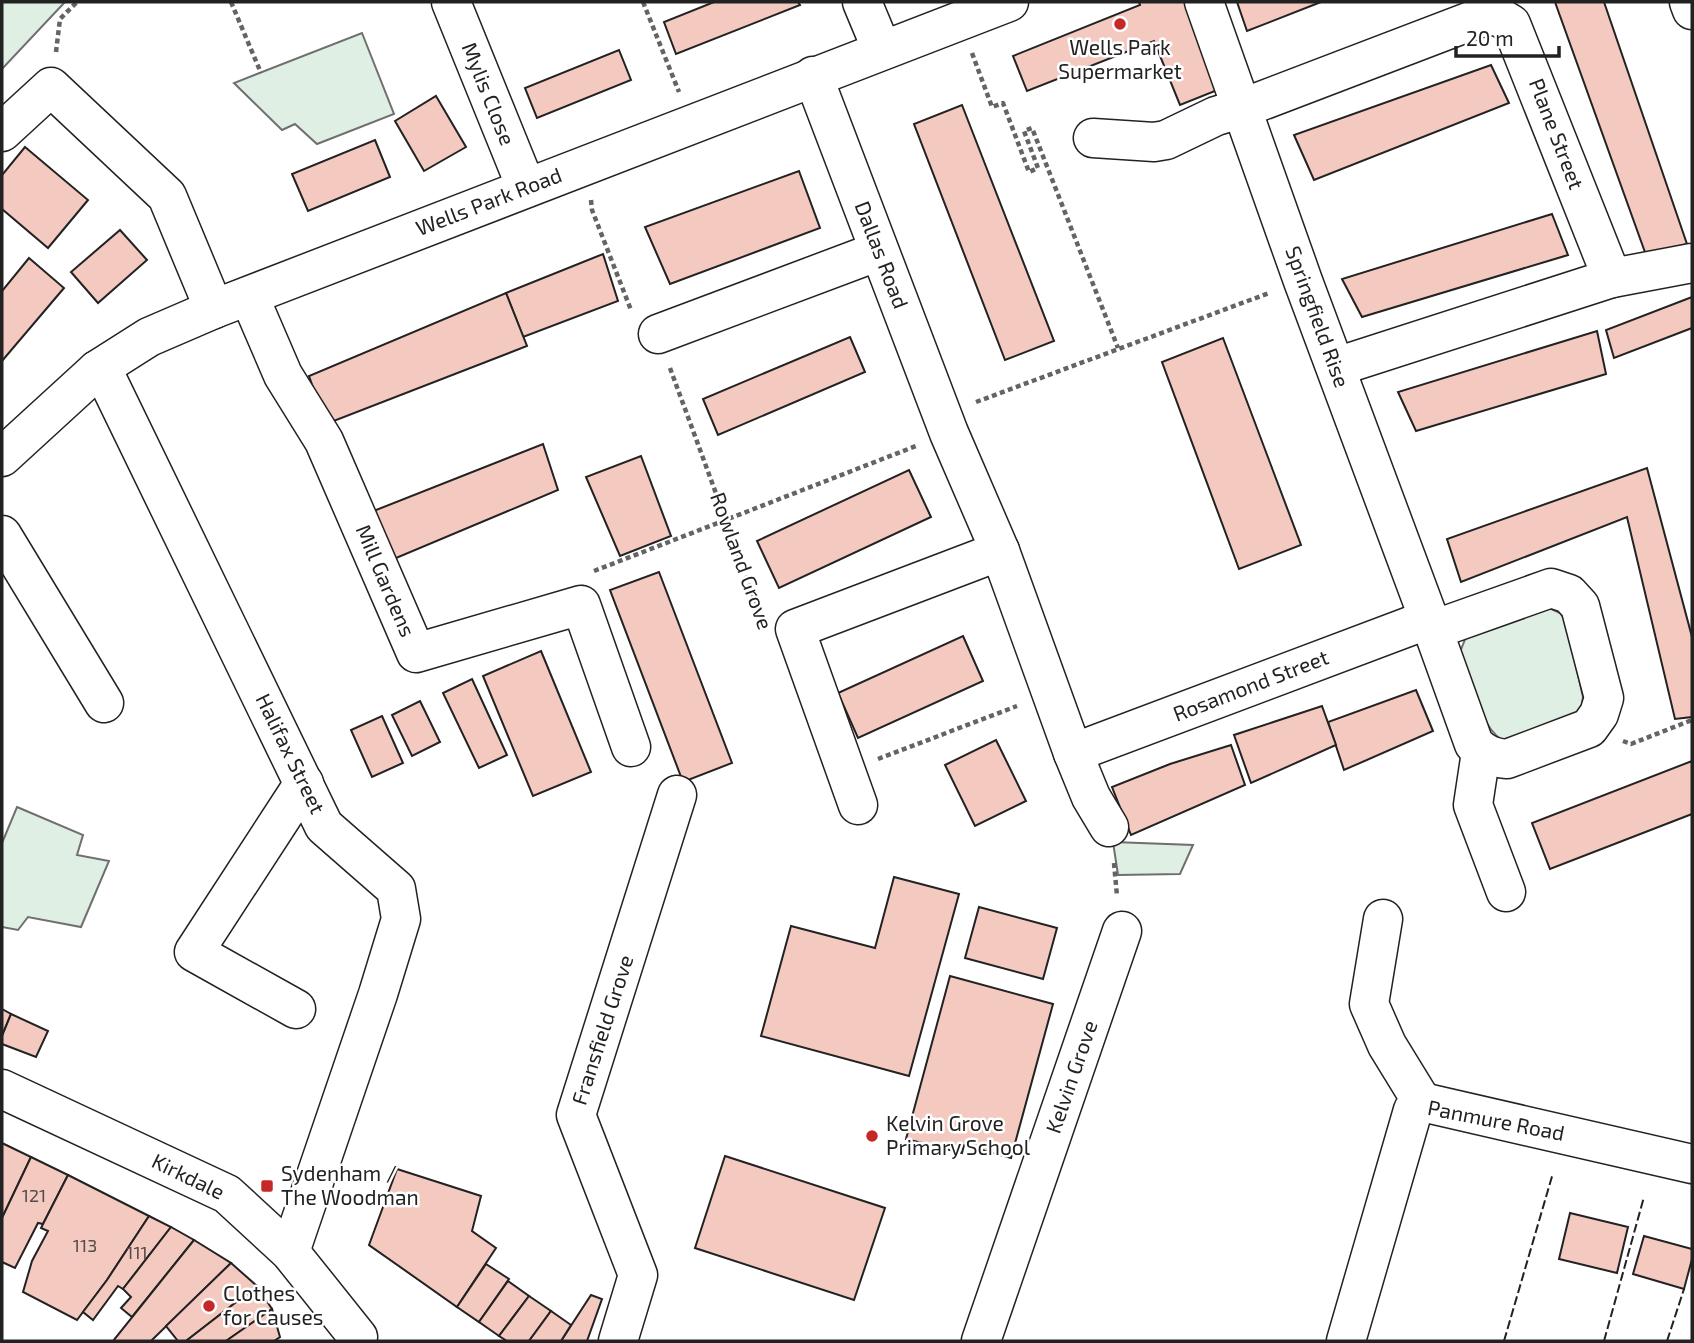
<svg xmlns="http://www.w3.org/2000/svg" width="1694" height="1343" font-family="'Exo 2',sans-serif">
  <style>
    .green { fill: #e0efe3; stroke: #6f6f6f; stroke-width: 2 }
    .building { fill: #f3c9c0; stroke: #222; stroke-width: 2 }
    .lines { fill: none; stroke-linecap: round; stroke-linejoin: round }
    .minor-casing { stroke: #222; stroke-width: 41 }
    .major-casing { stroke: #222; stroke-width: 41 }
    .path { stroke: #646464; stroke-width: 4.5; stroke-dasharray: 5 3.5; stroke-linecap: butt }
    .minor { stroke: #fff; stroke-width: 38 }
    .major { stroke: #fff; stroke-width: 38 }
    .fence { stroke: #222; stroke-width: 2; stroke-dasharray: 9 3.5; stroke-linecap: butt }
    .poi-dot { fill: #c62828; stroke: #fff; stroke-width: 2.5 }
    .labels { text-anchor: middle; stroke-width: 5; stroke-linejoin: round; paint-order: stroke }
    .number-label { font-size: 18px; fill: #564c4a }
    .poi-label { font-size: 21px; fill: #222; stroke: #fff; text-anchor: start }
    .street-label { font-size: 21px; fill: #222; stroke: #fff }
  </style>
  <rect width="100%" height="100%" fill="#fff"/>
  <g class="green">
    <path d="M2,2H65L2,69Z"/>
    <path d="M362,33L394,114L317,144L295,124L282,130L234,83Z"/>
    <path d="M1549,608L1560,613L1566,621L1583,697L1581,709L1573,718L1503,741C1478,724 1470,680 1460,652L1466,637Z"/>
    <path d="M17,807L83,835L77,855L109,861L81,927L28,917L18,930L2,927V843Z"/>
    <path d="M1113,842L1193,845L1180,874L1118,875Z"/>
  </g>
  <g class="building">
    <path d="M714,2H798L800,5L676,54L664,22Z"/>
    <path d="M1139,2H1191L1225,87L1180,105L1154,41L1027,91L1013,56L1140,5Z"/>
    <path d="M1237,2H1321L1247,31Z"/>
    <path d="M1555,2H1604L1687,244L1646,255Z"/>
    <path d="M619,50L631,80L537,118L525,88Z"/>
    <path d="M1491,65L1509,103L1314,180L1294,135Z"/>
    <path d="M436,96L466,147L424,171L395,121Z"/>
    <path d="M962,105L1054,341L1005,360L914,124Z"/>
    <path d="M375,140L390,177L308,211L292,174Z"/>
    <path d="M25,147L88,200L48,248L2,209V175Z"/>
    <path d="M799,171L820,228L670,284L645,227Z"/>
    <path d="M1552,214L1568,255L1362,317L1342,279Z"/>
    <path d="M120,230L147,260L98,303L71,272Z"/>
    <path d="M603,254L618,301L523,337L506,293Z"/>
    <path d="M29,258L64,288L2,361V291Z"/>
    <path d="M506,293L527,346L326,424L309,376Z"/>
    <path d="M1692,297V328L1614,358L1606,330Z"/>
    <path d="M1597,331L1606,374L1416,431L1398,392Z"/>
    <path d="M850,337L865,372L718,435L703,399Z"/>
    <path d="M1223,338L1301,545L1239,569L1162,362Z"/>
    <path d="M543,444L558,490L389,561L366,514Z"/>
    <path d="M641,456L671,536L620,556L586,477Z"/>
    <path d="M1647,468L1692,637V717L1675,719L1627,517L1461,582L1447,539Z"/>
    <path d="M909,470L931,517L779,588L757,541Z"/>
    <path d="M659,572L732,763L683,782L610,590Z"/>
    <path d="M963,636L983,681L858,738L838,693Z"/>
    <path d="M541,651L591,772L533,796L483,676Z"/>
    <path d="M472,679L507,755L479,768L443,693Z"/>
    <path d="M1416,690L1433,731L1344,770L1328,722Z"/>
    <path d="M420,701L440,742L412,756L392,715Z"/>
    <path d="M1322,706L1336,745L1251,783L1234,735Z"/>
    <path d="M382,716L403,763L372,777L351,730Z"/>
    <path d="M996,740L1026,801L975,826L945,765Z"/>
    <path d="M1231,745L1245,785L1131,835L1112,787L1170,764Z"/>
    <path d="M1692,761V814L1550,869L1532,823Z"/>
    <path d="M894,877L959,894L909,1076L761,1036L791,926L875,948Z"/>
    <path d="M979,907L1057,928L1043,979L965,958Z"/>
    <path d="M950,976L1053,1004L1011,1158L964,1145L962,1153L906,1139Z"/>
    <path d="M2,1009L11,1014L2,1036Z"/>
    <path d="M11,1014L48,1031L36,1057L2,1044V1036Z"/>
    <path d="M2,1143L31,1157L2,1218Z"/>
    <path d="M725,1156L885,1208L854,1300L695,1248Z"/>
    <path d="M31,1157L68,1175L43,1224L38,1223L15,1268L2,1262V1218Z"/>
    <path d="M397,1169L481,1196L472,1231L496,1248L457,1307L369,1245Z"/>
    <path d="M68,1175L149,1216L107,1280L77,1320L23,1292L32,1261L48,1231L41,1228Z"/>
    <path d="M1570,1213L1628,1227L1617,1273L1559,1259Z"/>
    <path d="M149,1216L171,1227L123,1289L118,1286L93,1320L83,1312L107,1280Z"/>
    <path d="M171,1227L194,1240L132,1317L121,1308L131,1297L123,1289Z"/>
    <path d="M1644,1236L1692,1249V1259L1684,1289L1633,1274Z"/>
    <path d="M194,1240L231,1263L151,1341H113Z"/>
    <path d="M231,1263L257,1286L186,1341H178L166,1326Z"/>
    <path d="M486,1264L509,1279L479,1322L457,1307Z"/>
    <path d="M508,1281L529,1296L499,1336L479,1322Z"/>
    <path d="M257,1286L272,1309L226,1341H186Z"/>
    <path d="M591,1295L602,1299L587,1341H561Z"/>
    <path d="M529,1296L551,1311L529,1341H507L499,1336Z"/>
    <path d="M272,1309L280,1337L274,1341H226Z"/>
    <path d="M551,1311L571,1325L561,1341H529Z"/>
  </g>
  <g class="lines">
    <g class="minor-casing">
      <g id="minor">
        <path d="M451,2L526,187"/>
        <path d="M862,2L882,50"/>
        <path d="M1204,2L1303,281L1433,630"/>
        <path d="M1689,2L1692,10"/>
        <path d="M813,76L949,433L1000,551L1073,753L1091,797L1109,827"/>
        <path d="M2,132L51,87L167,196L214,309"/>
        <path d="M1093,138L1154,142L1166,140L1216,116L1243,108L1476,19L1496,15L1511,24L1612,278L1336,367"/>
        <path d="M1612,278L1692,263"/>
        <path d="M249,296L283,375L324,441L416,653L581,605L631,747"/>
        <path d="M658,334L879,251"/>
        <path d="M97,370L109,383L324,826L396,889L401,919L378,994L290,1252"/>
        <path d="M2,457L97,370L149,337L214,309L1009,2"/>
        <path d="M2,535L104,703"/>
        <path d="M1551,588L1569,594L1580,606L1604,698L1599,714L1589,728L1507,759C1493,758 1484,754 1474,744L1433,630Z"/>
        <path d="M1481,752L1473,805L1506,892"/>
        <path d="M1073,753L1429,619"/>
        <path d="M858,805L795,629L1000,551"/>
        <path d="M1383,919L1369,1004L1387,1045L1422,1102"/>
        <path d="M296,1009L194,952L304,783"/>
        <path d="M618,1341L638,1275L576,1115L677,795"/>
        <path d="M981,1341L1122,931"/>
        <path d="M1346,1341L1413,1110L1422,1102L1692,1164"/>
      </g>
    </g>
    <g class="major-casing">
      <path id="major" d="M2,1089L227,1194L290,1252L358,1337L356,1341"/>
    </g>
    <g class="path">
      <path d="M231,2L261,73"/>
      <path d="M643,2L679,92"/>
      <path d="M56,52L60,19L77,2"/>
      <path d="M972,53L992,107L1003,103L1029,172L1038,168L1024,131L1032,128L1118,348"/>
      <path d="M591,200L592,210L631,310"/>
      <path d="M670,368L761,616"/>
      <path d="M976,402L1269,293"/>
      <path d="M594,571L916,446"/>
      <path d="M1623,741L1631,744L1692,720"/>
      <path d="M878,759L1017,706"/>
      <path d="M1114,863L1117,896"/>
    </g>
    <use href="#minor" class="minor"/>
    <use href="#major" class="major"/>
    <g class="fence">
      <path d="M1504,1341L1553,1173"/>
      <path d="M1604,1341L1644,1197"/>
      <path d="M1667,1341L1684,1289"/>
    </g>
  </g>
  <g class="poi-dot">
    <circle cx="1120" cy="24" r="7"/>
    <circle cx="872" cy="1136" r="7"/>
    <rect x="260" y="1179" width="14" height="14" rx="3.5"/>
    <circle cx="209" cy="1306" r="7"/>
  </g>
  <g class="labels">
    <g class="number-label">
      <text x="34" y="1202">121</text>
      <text x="85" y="1252">113</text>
      <text x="137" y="1259">111</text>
    </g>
    <g class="poi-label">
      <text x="1120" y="55" text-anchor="middle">Wells Park<tspan x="1120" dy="24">Supermarket</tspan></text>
      <text x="886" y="1131">Kelvin Grove<tspan x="886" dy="24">Primary School</tspan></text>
      <text x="281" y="1181">Sydenham /<tspan x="281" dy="24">The Woodman</tspan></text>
      <text x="223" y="1301">Clothes<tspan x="223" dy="24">for Causes</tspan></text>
    </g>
    <g class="street-label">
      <text transform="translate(488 94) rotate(68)" y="7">Mylis Close</text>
      <text transform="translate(1556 134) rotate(69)" y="7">Plane Street</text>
      <text transform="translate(489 202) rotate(-21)" y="7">Wells Park Road</text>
      <text transform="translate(881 255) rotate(69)" y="7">Dallas Road</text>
      <text transform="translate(1317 317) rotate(70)" y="7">Springfield Rise</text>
      <text transform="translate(741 561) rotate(70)" y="7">Rowland Grove</text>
      <text transform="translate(385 581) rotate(67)" y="7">Mill Gardens</text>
      <text transform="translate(1251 686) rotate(-21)" y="7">Rosamond Street</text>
      <text transform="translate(290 754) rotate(64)" y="7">Halifax Street</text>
      <text transform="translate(603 1030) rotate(-72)" y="7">Fransfield Grove</text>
      <text transform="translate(1072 1077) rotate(-71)" y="7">Kelvin Grove</text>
      <text transform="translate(1496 1121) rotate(11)" y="7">Panmure Road</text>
      <text transform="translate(188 1177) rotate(26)" y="7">Kirkdale</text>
    </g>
  </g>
  <rect width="1694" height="1343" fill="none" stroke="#222222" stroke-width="7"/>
  <path d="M1456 46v10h103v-10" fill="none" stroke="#222222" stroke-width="3.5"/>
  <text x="1466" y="46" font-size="21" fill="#222222" stroke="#ffffff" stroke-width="5" paint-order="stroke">20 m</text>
</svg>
